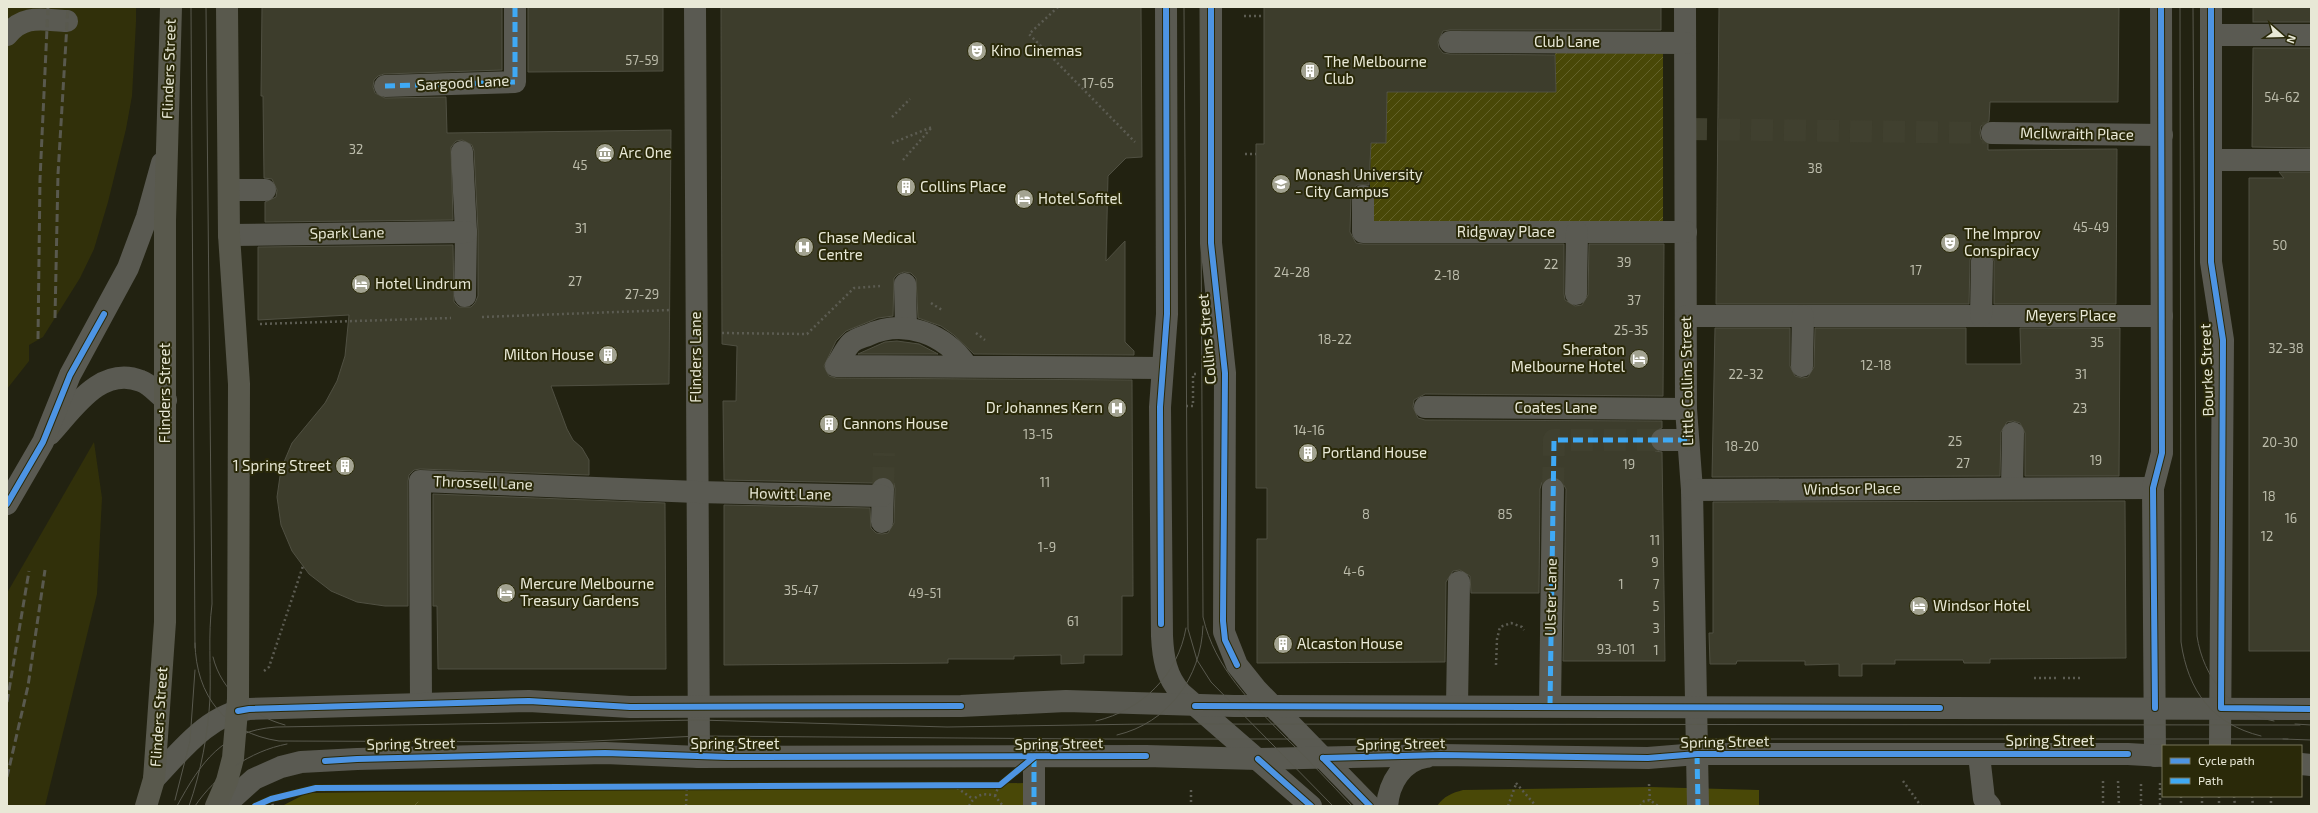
<svg xmlns="http://www.w3.org/2000/svg" width="2318" height="813" font-family="'Exo 2',sans-serif">
  <style>
    .built { fill: #31300a }
    .park { fill: #494807 }
    .garden { fill: url(#garden-furrows) }
    .building { fill: #3d3d2c; stroke: #505042 }
    .lines { fill: none; stroke-linecap: round; stroke-linejoin: round }
    .minor-tunnel { stroke: #40402f; stroke-width: 22; stroke-dasharray: 22 11; stroke-linecap: butt }
    .path { stroke: #5c5c52; stroke-width: 2.5; stroke-dasharray: 2 3; stroke-linecap: butt }
    .minor { stroke: #5a5a52; stroke-width: 22 }
    .major { stroke: #59594d; stroke-width: 22 }
    .tram { stroke: #59594e; stroke-width: 1 }
    .rail { stroke: #59594e; stroke-width: 3; stroke-dasharray: 8 4; stroke-linecap: butt }
    .quiet { stroke: #3fa9f5; stroke-width: 5; stroke-dasharray: 10 5; stroke-linecap: butt }
    .cycleway-casing { stroke: #2a2909; stroke-width: 8 }
    .cycleway { stroke: #4d94e3; stroke-width: 6 }
    .labels { text-anchor: middle; stroke-width: 4; stroke-linejoin: round; paint-order: stroke }
    .number-label { font-size: 13px; fill: #bdbdac }
    .street-label { font-size: 15px; fill: #e8e8d6; stroke: #2a2909 }
    .poi-label { font-size: 15px; fill: #e8e8d6; stroke: #2a2909; text-anchor: start }
  </style>
  <defs>
    <pattern id="garden-furrows" width="10" height="10" patternUnits="userSpaceOnUse"><rect width="10" height="10" fill="#494807"/><path d="M-1 1l2-2M0 10L10 0M9 11l2-2" fill="none" stroke="#63622a"/></pattern>
  </defs>
  <rect width="100%" height="100%" fill="#221"/>
  <g class="built">
    <path d="M7,7H136V22L132,96L126,129L108,202L94,249L80,278L43,337L29,345V361L7,389Z"/>
    <path d="M94,442L102,498L97,594L45,806H7V593Z"/>
  </g>
  <g class="park">
    <path d="M1025,783L1024,806H282L307,793Z"/>
    <path d="M1650,787L1759,790V806H1437C1444,796 1452,793 1463,790Z"/>
  </g>
  <g class="garden">
    <path d="M1663,50V222L1369,224L1371,143H1386L1387,92L1556,91L1555,51Z"/>
    <path d="M417,800L422,806H407L411,801Z"/>
  </g>
  <g class="building">
    <path d="M262,7H502V70L384,74L378,76L374,80L373,87L375,93L385,98L446,97L447,133L671,130L669,384L551,386L567,429L573,440L582,448L589,460V475L420,469L414,470L409,475L408,481V606H385L357,602L331,591L309,574L292,551L281,525L277,497L281,469L292,443L325,403L337,381L345,356L349,315L258,320V247L453,245L454,302L459,307H471L475,303L478,296V231L474,151L472,145L462,140L456,141L451,147L453,220L265,222V202L276,197L277,190L272,179L264,178L263,96H261Z"/>
    <path d="M528,7H663V71L528,72Z"/>
    <path d="M721,7H1141L1142,157L1126,158L1108,176L1106,261L1125,241V342L1134,351V355L974,354L954,335L941,326L918,318L916,278L911,273L904,272L898,274L894,278L893,316L878,318L846,331L836,341L824,366L829,376L836,378L1132,380L1133,596H1122V655H1084V663L1061,664V655L1014,656V659H948V663L724,665V505L870,508L871,528L876,533L882,534L888,533L894,523L895,489L894,483L884,477L877,478L872,483L724,480L723,401H736L737,346L722,344Z"/>
    <path d="M1264,7H1661V30H1450L1443,31L1438,42L1439,48L1443,53L1450,54L1555,55L1556,92H1387L1386,143H1371L1369,185H1357L1352,189L1351,196L1350,232L1356,243L1363,244H1564V294L1565,300L1575,306L1582,305L1588,295L1589,244H1664L1663,396L1425,394L1414,400L1413,407L1418,418L1425,420L1662,421V428L1651,433L1650,440L1655,451L1662,452L1665,661H1563L1566,489L1560,478L1553,477L1542,482L1540,489L1539,593H1471L1470,576L1460,570L1453,571L1446,582L1445,662L1257,663V539H1267V488H1256V144H1264Z"/>
    <path d="M1719,7H2119L2118,102H1990L1989,121L1981,126L1980,133L1981,139L1988,144V150L2117,149L2116,304H1994V261L1989,251L1982,249L1972,254L1970,260L1969,304H1716Z"/>
    <rect x="2253" y="7" width="58" height="15"/>
    <path d="M2253,48H2311V148L2252,147Z"/>
    <path d="M2279,172H2311V651H2249V178H2284Z"/>
    <path d="M1715,328H1790V366L1795,376L1802,378L1808,377L1814,367L1815,328H1966V364H2021L2020,328H2120L2119,476H2025V433L2020,423L2013,421L2007,422L2001,432L2000,476L1712,477Z"/>
    <path d="M897,341L919,344L938,354H858L885,342Z"/>
    <path d="M433,494L665,503L666,669H438L437,606H433Z"/>
    <path d="M2125,501L2126,658L1990,659V663H1964L1963,660H1895V664H1862V676H1839V664L1805,665V661H1737L1736,664H1710L1709,633H1713V502Z"/>
  </g>
  <g class="lines">
    <g class="minor-tunnel">
      <path d="M1685,129L1992,133"/>
      <path d="M883,489L884,453"/>
      <path d="M1553,489L1554,440H1662"/>
    </g>
    <g class="path">
      <path d="M1058,7L1029,34L1135,142"/>
      <path d="M1244,16H1264"/>
      <path d="M892,117L910,99"/>
      <path d="M892,143L932,127"/>
      <path d="M1245,154H1256"/>
      <path d="M903,160L932,127"/>
      <path d="M931,303L942,310"/>
      <path d="M482,317L671,310"/>
      <path d="M260,324L451,318"/>
      <path d="M722,333L807,334L854,288L880,286"/>
      <path d="M976,333L985,340"/>
      <path d="M1186,406H1193V374H1199"/>
      <path d="M1496,665L1497,639L1500,627L1511,623L1522,627L1524,630"/>
      <path d="M264,671L269,667L303,566"/>
      <path d="M2034,678H2056"/>
      <path d="M2063,678H2083"/>
      <path d="M1903,781L1921,806"/>
      <path d="M2103,781V806"/>
      <path d="M2118,781L2119,806"/>
      <path d="M1516,783L1536,806"/>
      <path d="M2160,783V806"/>
      <path d="M1649,784L1650,800"/>
      <path d="M953,785L973,799"/>
      <path d="M1191,790V806"/>
      <path d="M995,796L1000,782"/>
      <path d="M2181,796V806"/>
      <path d="M2202,796V806"/>
      <path d="M2219,796V806"/>
      <path d="M2234,796L2235,806"/>
      <path d="M2252,796L2253,806"/>
      <path d="M2271,796V806"/>
      <path d="M271,799L273,806"/>
      <path d="M686,806L687,785"/>
      <path d="M969,806C974,795 984,792 995,796L1003,806"/>
      <path d="M1508,806L1516,784"/>
      <path d="M1640,806L1644,801L1650,800L1658,806"/>
      <path d="M2141,806V781"/>
    </g>
    <g class="minor">
      <path d="M695,7L699,757"/>
      <path d="M1166,7L1167,314L1160,407L1162,636C1163,657 1166,677 1181,693L1311,806"/>
      <path d="M1211,7V243L1225,373L1224,632L1237,665L1257,690L1370,806"/>
      <path d="M1685,7L1686,409L1692,490L1698,806"/>
      <path d="M2211,7V262L2223,340L2220,746"/>
      <path d="M7,35C24,14 42,20 67,21"/>
      <path d="M2211,35H2311"/>
      <path d="M1450,42L1685,43"/>
      <path d="M385,86L515,82V7"/>
      <path d="M1992,133L2162,135"/>
      <path d="M462,152L466,232L465,296"/>
      <path d="M2211,160H2311"/>
      <path d="M229,190H265"/>
      <path d="M1363,196V232H1686"/>
      <path d="M229,235L466,232"/>
      <path d="M905,284L906,327"/>
      <path d="M1576,294L1577,232"/>
      <path d="M1686,316H2162"/>
      <path d="M1981,316L1982,261"/>
      <path d="M967,366C945,334 905,318 868,335C863,337 855,339 851,343C845,349 841,359 836,366L1162,368"/>
      <path d="M1802,366L1803,316"/>
      <path d="M1425,407L1686,409"/>
      <path d="M50,434C74,408 101,365 141,381C150,384 158,394 166,400"/>
      <path d="M1662,440H1687"/>
      <path d="M2012,487L2013,433"/>
      <path d="M1692,490L2153,488"/>
      <path d="M7,504L43,442L70,375L128,268L147,217L162,163"/>
      <path d="M882,522L883,489"/>
      <path d="M421,704L420,481L697,492L882,496"/>
      <path d="M1457,706L1459,582"/>
      <path d="M1550,706L1553,489"/>
      <path d="M1979,755L1984,799L1990,806"/>
      <path d="M2155,756L2153,488L2162,453L2161,7"/>
      <path d="M1034,757V806"/>
      <path d="M2301,764L2311,765"/>
      <path d="M154,779C181,751 208,714 249,709L529,701L630,707L961,706L1066,701L1234,706L2311,709"/>
      <path d="M224,806L254,779L281,767L301,762L357,759L605,753L699,757L1146,756L1258,759L1441,755L1648,758L1697,754H2128L2163,756"/>
      <path d="M1387,806C1389,783 1402,761 1426,757"/>
    </g>
    <g class="major">
      <path d="M146,806L154,779L165,622V221L171,7"/>
      <path d="M216,806L227,781L233,758L238,699L239,384L229,235L227,7"/>
    </g>
    <g class="tram">
      <path d="M191,7L195,648"/>
      <path d="M1184,7L1188,629L1197,660L1211,682L1333,806"/>
      <path d="M1200,7L1203,617C1215,669 1251,702 1286,738C1309,760 1330,783 1352,806"/>
      <path d="M2180,7L2181,642C2188,691 2212,724 2261,736"/>
      <path d="M2193,7L2197,636C2203,677 2231,713 2274,721"/>
      <path d="M195,643C196,696 225,733 279,741L571,742L699,736L1089,739H2288"/>
      <path d="M213,657C221,691 252,716 285,725"/>
      <path d="M1096,721C1142,710 1178,675 1186,628"/>
      <path d="M2295,724L2311,725"/>
      <path d="M1117,735C1168,723 1201,678 1203,626"/>
      <path d="M2283,739L2311,740"/>
      <path d="M175,800L190,741L195,670"/>
      <path d="M177,806C201,762 222,731 276,727L699,720L947,727L1146,724L2300,725"/>
      <path d="M189,806C201,772 208,734 210,698C211,666 208,635 212,604L206,7"/>
      <path d="M195,806C216,775 250,751 287,744"/>
    </g>
    <g class="rail">
      <path d="M55,318L58,174L68,7"/>
      <path d="M38,339L40,179L48,7"/>
      <path d="M7,702L29,571"/>
      <path d="M7,777L28,686L45,570"/>
    </g>
    <g class="quiet">
      <path d="M385,86L515,82V7"/>
      <path d="M1550,706L1554,440H1687"/>
      <path d="M1697,754L1698,806"/>
      <path d="M1034,757V806"/>
    </g>
    <g class="cycleway-casing">
      <g id="cycleway">
        <path d="M1211,7V243L1225,373L1223,621L1225,640L1237,665"/>
        <path d="M2211,7V262L2223,340L2221,708L2311,709"/>
        <path d="M7,504L43,442L70,375L104,314"/>
        <path d="M1161,624L1160,407L1167,314L1166,7"/>
        <path d="M1195,706L1940,708"/>
        <path d="M2155,708L2153,488L2162,453L2161,7"/>
        <path d="M238,711L249,709L529,701L630,707L961,706"/>
        <path d="M1323,758L1441,755L1648,758L1697,754H2128"/>
        <path d="M1323,758L1370,806"/>
        <path d="M1258,759L1311,806"/>
        <path d="M325,761L357,759L605,753L728,757L1146,756"/>
        <path d="M255,806L271,799L316,788L1000,785L1034,757"/>
      </g>
    </g>
    <use href="#cycleway" class="cycleway"/>
  </g>
  <defs>
    <g id="theatre-disc" transform="scale(1)"><circle r="9.5" fill="#a3a391" stroke="#2a2909"/><path d="M-5-5.5Q0-4 5-5.5V0Q5 5 0 6Q-5 5-5 0ZM-3.3-2.5H-1v1.5H-3.3ZM1-2.5H3.3v1.5H1ZM-2.8 1Q0 5.5 2.8 1Z" fill="#fff"/></g>
    <g id="building-disc" transform="scale(1)"><circle r="9.5" fill="#a3a391" stroke="#2a2909"/><path d="M-4-6H4V6H1V3H-1V6H-4ZM-2.5-4.3h1.7v1.8h-1.7ZM.8-4.3h1.7v1.8H.8ZM-2.5-1h1.7V.8h-1.7ZM.8-1h1.7V.8H.8Z" fill="#fff"/></g>
    <g id="museum-disc" transform="scale(1)"><circle r="9.5" fill="#a3a391" stroke="#2a2909"/><path d="M0-6L6-3V-2H-6V-3ZM-5-1h2V3h-2ZM-1-1h2V3h-2ZM3-1h2V3H3ZM-6 4H6V6H-6Z" fill="#fff"/></g>
    <g id="university-disc" transform="scale(1)"><circle r="9.5" fill="#a3a391" stroke="#2a2909"/><path d="M0-5L7-2L0 1L-7-2ZM-4 1L0 2.5L4 1V4Q0 6-4 4Z" fill="#fff"/></g>
    <g id="hotel-disc" transform="scale(1)"><circle r="9.5" fill="#a3a391" stroke="#2a2909"/><path d="M-6-4.5h1.5V1H6V5H4.5V3h-9V5H-6ZM-4 0a1.8 1.8 0 1 1 3.6 0ZM.5 0V-2.5h3Q6-2.5 6 0Z" fill="#fff"/></g>
    <g id="hospital-disc" transform="scale(1)"><circle r="9.5" fill="#a3a391" stroke="#2a2909"/><path d="M-5-5h3v3.5h4V-5h3V5h-3V1.5h-4V5h-3Z" fill="#fff"/></g>
  </defs>
  <g fill-rule="evenodd">
    <use href="#theatre-disc" x="977" y="51"/>
    <use href="#building-disc" x="1310" y="71"/>
    <use href="#museum-disc" x="605" y="153"/>
    <use href="#university-disc" x="1281" y="184"/>
    <use href="#building-disc" x="906" y="187"/>
    <use href="#hotel-disc" x="1024" y="199"/>
    <use href="#theatre-disc" x="1950" y="243"/>
    <use href="#hospital-disc" x="804" y="247"/>
    <use href="#hotel-disc" x="361" y="284"/>
    <use href="#building-disc" x="608" y="355"/>
    <use href="#hotel-disc" x="1639" y="359"/>
    <use href="#hospital-disc" x="1117" y="408"/>
    <use href="#building-disc" x="829" y="424"/>
    <use href="#building-disc" x="1308" y="453"/>
    <use href="#building-disc" x="345" y="466"/>
    <use href="#hotel-disc" x="506" y="593"/>
    <use href="#hotel-disc" x="1919" y="606"/>
    <use href="#building-disc" x="1283" y="644"/>
  </g>
  <g class="labels">
    <g class="number-label">
      <text x="642" y="65">57-59</text>
      <text x="1098" y="88">17-65</text>
      <text x="2282" y="102">54-62</text>
      <text x="356" y="154">32</text>
      <text x="580" y="170">45</text>
      <text x="1815" y="173">38</text>
      <text x="2091" y="232">45-49</text>
      <text x="581" y="233">31</text>
      <text x="2280" y="250">50</text>
      <text x="1624" y="267">39</text>
      <text x="1551" y="269">22</text>
      <text x="1916" y="275">17</text>
      <text x="1292" y="277">24-28</text>
      <text x="1447" y="280">2-18</text>
      <text x="575" y="286">27</text>
      <text x="642" y="299">27-29</text>
      <text x="1634" y="305">37</text>
      <text x="1631" y="335">25-35</text>
      <text x="1335" y="344">18-22</text>
      <text x="2097" y="347">35</text>
      <text x="2286" y="353">32-38</text>
      <text x="1876" y="370">12-18</text>
      <text x="1746" y="379">22-32</text>
      <text x="2081" y="379">31</text>
      <text x="2080" y="413">23</text>
      <text x="1309" y="435">14-16</text>
      <text x="1038" y="439">13-15</text>
      <text x="1955" y="446">25</text>
      <text x="2280" y="447">20-30</text>
      <text x="1742" y="451">18-20</text>
      <text x="2096" y="465">19</text>
      <text x="1963" y="468">27</text>
      <text x="1629" y="469">19</text>
      <text x="1045" y="487">11</text>
      <text x="2269" y="501">18</text>
      <text x="1366" y="519">8</text>
      <text x="1505" y="519">85</text>
      <text x="2291" y="523">16</text>
      <text x="2267" y="541">12</text>
      <text x="1655" y="545">11</text>
      <text x="1047" y="552">1-9</text>
      <text x="1655" y="567">9</text>
      <text x="1354" y="576">4-6</text>
      <text x="1621" y="589">1</text>
      <text x="1656" y="589">7</text>
      <text x="801" y="595">35-47</text>
      <text x="925" y="598">49-51</text>
      <text x="1656" y="611">5</text>
      <text x="1073" y="626">61</text>
      <text x="1656" y="633">3</text>
      <text x="1616" y="654">93-101</text>
      <text x="1656" y="655">1</text>
    </g>
    <g class="street-label">
      <text x="1567" y="47">Club Lane</text>
      <text transform="translate(169 69) rotate(-88)" y="5">Flinders Street</text>
      <text transform="translate(463 83) rotate(-3)" y="5">Sargood Lane</text>
      <text transform="translate(2077 134) rotate(1)" y="5">McIlwraith Place</text>
      <text x="1506" y="237">Ridgway Place</text>
      <text transform="translate(347 233) rotate(-1)" y="5">Spark Lane</text>
      <text x="2071" y="321">Meyers Place</text>
      <text transform="translate(1207 339) rotate(-95)" y="5">Collins Street</text>
      <text transform="translate(696 357) rotate(-90)" y="5">Flinders Lane</text>
      <text transform="translate(2207 370) rotate(-92)" y="5">Bourke Street</text>
      <text transform="translate(1687 381) rotate(-91)" y="5">Little Collins Street</text>
      <text transform="translate(165 393) rotate(-90)" y="5">Flinders Street</text>
      <text x="1556" y="413">Coates Lane</text>
      <text transform="translate(483 483) rotate(2)" y="5">Throssell Lane</text>
      <text transform="translate(1852 489) rotate(-1)" y="5">Windsor Place</text>
      <text transform="translate(790 494) rotate(1)" y="5">Howitt Lane</text>
      <text transform="translate(1551 597) rotate(-89)" y="5">Ulster Lane</text>
      <text transform="translate(159 717) rotate(-86)" y="5">Flinders Street</text>
      <text x="2050" y="746">Spring Street</text>
      <text transform="translate(1725 742) rotate(-1)" y="5">Spring Street</text>
      <text transform="translate(411 744) rotate(-1)" y="5">Spring Street</text>
      <text x="735" y="749">Spring Street</text>
      <text transform="translate(1059 744) rotate(-1)" y="5">Spring Street</text>
      <text transform="translate(1401 744) rotate(-1)" y="5">Spring Street</text>
    </g>
    <g class="poi-label">
      <text x="991" y="56">Kino Cinemas</text>
      <text x="1324" y="67">The Melbourne<tspan x="1324" dy="17">Club</tspan></text>
      <text x="619" y="158">Arc One</text>
      <text x="1295" y="180">Monash University<tspan x="1295" dy="17">- City Campus</tspan></text>
      <text x="920" y="192">Collins Place</text>
      <text x="1038" y="204">Hotel Sofitel</text>
      <text x="1964" y="239">The Improv<tspan x="1964" dy="17">Conspiracy</tspan></text>
      <text x="818" y="243">Chase Medical<tspan x="818" dy="17">Centre</tspan></text>
      <text x="375" y="289">Hotel Lindrum</text>
      <text x="1625" y="355" text-anchor="end">Sheraton<tspan x="1625" dy="17">Melbourne Hotel</tspan></text>
      <text x="594" y="360" text-anchor="end">Milton House</text>
      <text x="1103" y="413" text-anchor="end">Dr Johannes Kern</text>
      <text x="843" y="429">Cannons House</text>
      <text x="1322" y="458">Portland House</text>
      <text x="331" y="471" text-anchor="end">1 Spring Street</text>
      <text x="520" y="589">Mercure Melbourne<tspan x="520" dy="17">Treasury Gardens</tspan></text>
      <text x="1933" y="611">Windsor Hotel</text>
      <text x="1297" y="649">Alcaston House</text>
    </g>
  </g>
  <rect width="2318" height="813" fill="none" stroke="#e8e8d6" stroke-width="16"/>
  <rect x="2162" y="745" width="140" height="52" fill="#2a2909" stroke="#76755b"/>
  <rect x="2170" y="758" width="20" height="6" fill="#4d94e3" stroke="#76755b"/>
  <text x="2198" y="765" font-size="12" fill="#e8e8d6">Cycle path</text>
  <rect x="2170" y="778" width="20" height="6" fill="#3fa9f5" stroke="#76755b"/>
  <text x="2198" y="785" font-size="12" fill="#e8e8d6">Path</text>
  <g transform="translate(2282 36) rotate(110)" stroke="#2a2909" stroke-width="3" paint-order="stroke">
  <path d="M0-3L7 15L0 10L-7 15Z" fill="#e8e8d6"/>
  <text y="-6" font-size="11" font-weight="bold" text-anchor="middle" fill="#e8e8d6">N</text>
  </g>
</svg>
